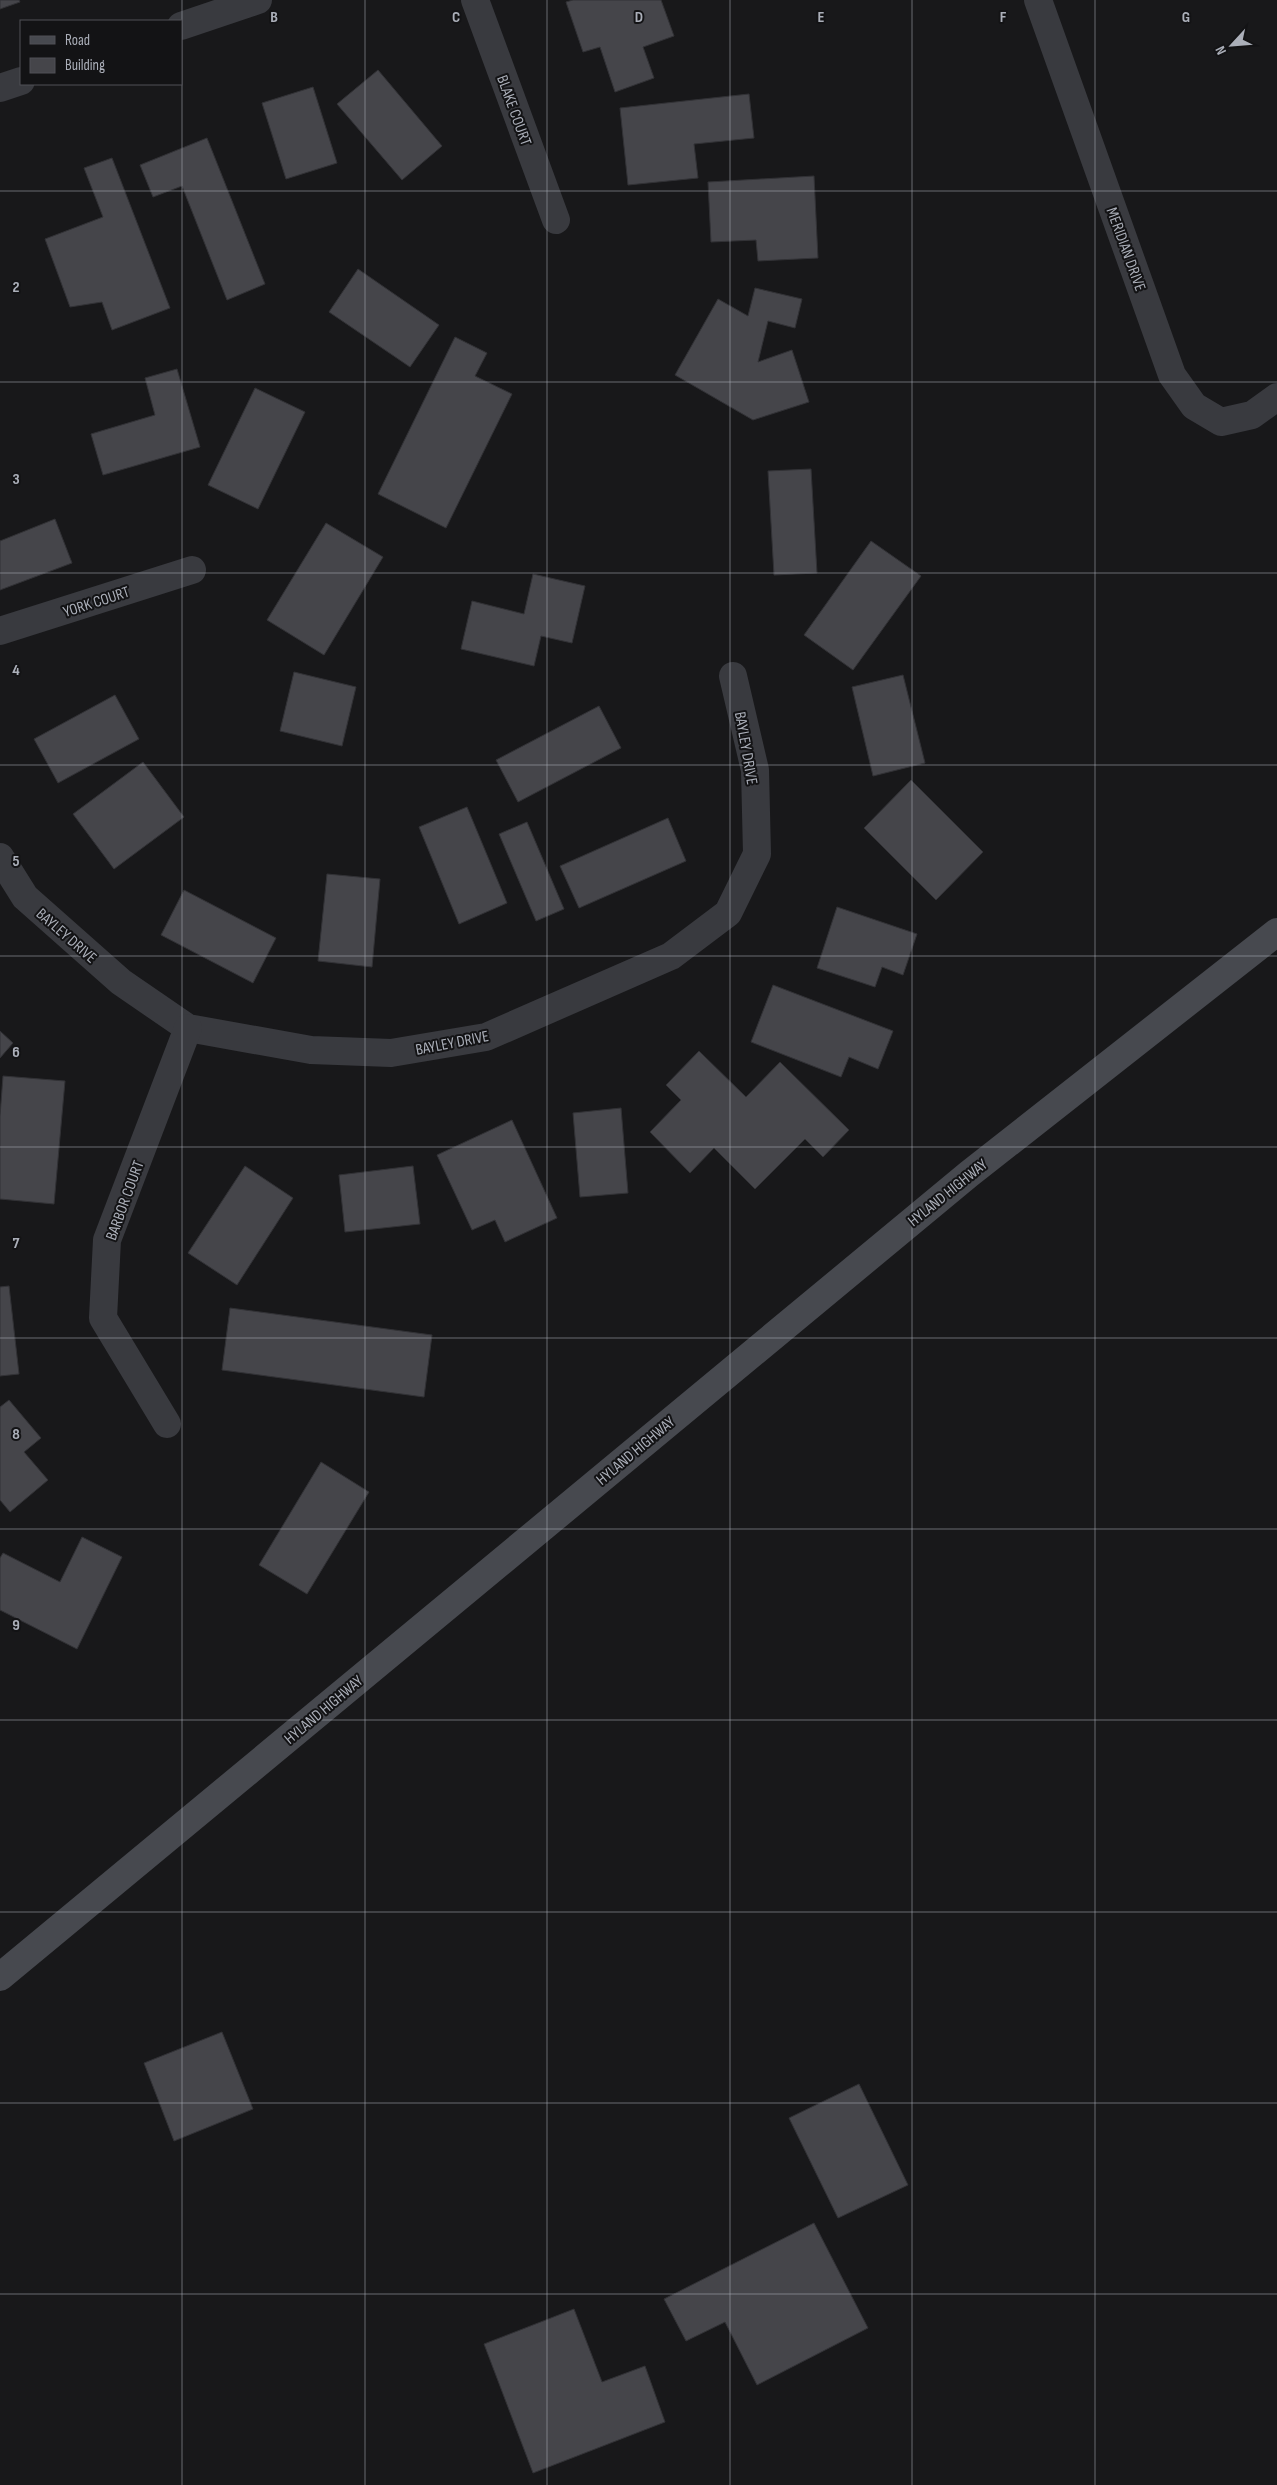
<svg xmlns="http://www.w3.org/2000/svg" width="1277" height="2485" font-family="'Sofia Sans Condensed',sans-serif">
  <style>
    .building { fill: #45454a; stroke: #323236 }
    .lines { fill: none; stroke-linecap: round; stroke-linejoin: round }
    .minor { stroke: #393a3f; stroke-width: 28 }
    .secondary { stroke: #47494f; stroke-width: 28 }
    .grid { fill: none; stroke: #abafb9; stroke-width: 1; stroke-opacity: 0.55 }
    .labels { text-anchor: middle; stroke-width: 4; stroke-linejoin: round; paint-order: stroke }
    .street-label { font-size: 16px; fill: #abafb9; stroke: #131315 }
    .grid-label { font-size: 16px; text-anchor: middle; font-weight: bold; fill: #abafb9; stroke: #131315; stroke-width: 4; stroke-linejoin: round; paint-order: stroke }
  </style>
  <rect width="100%" height="100%" fill="#18181a"/>
  <g class="building">
    <path d="M0,0H19L20,2L0,9Z"/>
    <path d="M573,0H661L674,36L643,47L654,78L615,92L600,47L583,52L566,2Z"/>
    <path d="M378,70L442,146L402,180L337,104Z"/>
    <path d="M313,87L337,163L286,179L262,103Z"/>
    <path d="M749,94L754,138L694,144L698,178L628,185L620,108Z"/>
    <path d="M207,138L265,284L227,300L182,186L153,197L140,165Z"/>
    <path d="M112,158L170,308L112,330L102,302L70,307L45,239L103,217L84,168Z"/>
    <path d="M814,176L818,258L758,261L756,240L711,242L708,182Z"/>
    <path d="M358,269L439,325L410,367L329,312Z"/>
    <path d="M755,288L802,299L795,328L768,321L758,362L792,350L809,402L753,420L675,375L718,299L748,316Z"/>
    <path d="M455,337L487,353L475,376L512,394L446,528L378,494Z"/>
    <path d="M177,369L200,447L103,475L91,434L155,415L145,378Z"/>
    <path d="M255,388L305,412L258,509L208,485Z"/>
    <path d="M811,469L817,573L774,575L768,471Z"/>
    <path d="M55,519L72,563L0,590V541Z"/>
    <path d="M326,523L383,557L324,655L267,620Z"/>
    <path d="M871,541L921,576L853,670L804,635Z"/>
    <path d="M533,574L585,586L572,643L541,636L534,666L461,649L472,601L524,614Z"/>
    <path d="M294,672L356,687L342,746L280,731Z"/>
    <path d="M903,675L925,763L873,776L852,687Z"/>
    <path d="M115,695L139,739L58,783L34,739Z"/>
    <path d="M599,706L621,748L518,802L496,760Z"/>
    <path d="M143,762L184,817L114,869L73,814Z"/>
    <path d="M911,780L983,852L936,900L864,828Z"/>
    <path d="M467,807L507,903L459,924L419,827Z"/>
    <path d="M668,818L686,861L579,908L560,866Z"/>
    <path d="M527,822L564,909L536,921L499,834Z"/>
    <path d="M327,874L380,879L372,967L318,961Z"/>
    <path d="M184,890L276,938L253,983L161,935Z"/>
    <path d="M837,907L917,934L903,975L882,967L875,987L817,968Z"/>
    <path d="M773,985L893,1031L878,1069L849,1057L841,1077L751,1042Z"/>
    <path d="M0,1031L13,1043L0,1058Z"/>
    <path d="M699,1051L746,1097L780,1062L849,1130L823,1157L805,1139L755,1189L714,1148L690,1173L650,1132L681,1100L666,1085Z"/>
    <path d="M3,1076L65,1081L54,1204L0,1199V1116Z"/>
    <path d="M621,1108L628,1193L580,1197L573,1113Z"/>
    <path d="M512,1120L557,1218L505,1242L495,1220L472,1230L437,1155Z"/>
    <path d="M245,1166L293,1198L237,1285L188,1253Z"/>
    <path d="M413,1166L420,1224L345,1232L339,1175Z"/>
    <path d="M9,1286L19,1374L0,1376V1287Z"/>
    <path d="M230,1308L432,1335L424,1397L222,1370Z"/>
    <path d="M9,1400L41,1438L24,1452L48,1480L10,1512L0,1500V1407Z"/>
    <path d="M321,1462L369,1492L307,1594L259,1565Z"/>
    <path d="M82,1537L122,1557L77,1649L0,1610V1558L3,1553L60,1582Z"/>
    <path d="M222,2032L253,2109L174,2141L144,2063Z"/>
    <path d="M859,2084L908,2185L838,2218L789,2118Z"/>
    <path d="M814,2223L868,2328L757,2385L725,2322L686,2341L664,2299Z"/>
    <path d="M574,2309L602,2382L645,2366L665,2422L533,2473L484,2344Z"/>
  </g>
  <g class="lines">
    <g class="minor">
      <path d="M475,0L556,220"/>
      <path d="M1038,0L1172,375L1194,406L1221,422L1252,415L1277,397"/>
      <path d="M181,26L258,0"/>
      <path d="M0,88L21,81"/>
      <path d="M0,631L192,570"/>
      <path d="M0,857L25,897L121,982L188,1028L311,1050L391,1053L486,1037L671,956L728,913L757,854L755,770L733,676"/>
      <path d="M167,1424L103,1318L107,1240L188,1028"/>
    </g>
    <path class="secondary" d="M0,1977L969,1174L1277,932"/>
  </g>
  <path class="grid" d="M182,0V2485M365,0V2485M547,0V2485M730,0V2485M912,0V2485M1095,0V2485M0,191H1277M0,382H1277M0,573H1277M0,765H1277M0,956H1277M0,1147H1277M0,1338H1277M0,1529H1277M0,1720H1277M0,1912H1277M0,2103H1277M0,2294H1277"/>
  <g class="labels">
    <g class="street-label">
      <text transform="translate(515 110) rotate(70)" y="6">BLAKE COURT</text>
      <text transform="translate(1127 249) rotate(70)" y="6">MERIDIAN DRIVE</text>
      <text transform="translate(96 601) rotate(-18)" y="6">YORK COURT</text>
      <text transform="translate(747 748) rotate(80)" y="6">BAYLEY DRIVE</text>
      <text transform="translate(67 935) rotate(41)" y="6">BAYLEY DRIVE</text>
      <text transform="translate(452 1042) rotate(-11)" y="6">BAYLEY DRIVE</text>
      <text transform="translate(947 1192) rotate(-39)" y="6">HYLAND HIGHWAY</text>
      <text transform="translate(124 1200) rotate(-70)" y="6">BARBOR COURT</text>
      <text transform="translate(635 1450) rotate(-40)" y="6">HYLAND HIGHWAY</text>
      <text transform="translate(323 1709) rotate(-40)" y="6">HYLAND HIGHWAY</text>
    </g>
  </g>
  <g class="grid-label">
    <text x="274" y="22">B</text>
    <text x="456" y="22">C</text>
    <text x="639" y="22">D</text>
    <text x="821" y="22">E</text>
    <text x="1003" y="22">F</text>
    <text x="1186" y="22">G</text>
    <text x="16" y="292">2</text>
    <text x="16" y="484">3</text>
    <text x="16" y="675">4</text>
    <text x="16" y="866">5</text>
    <text x="16" y="1057">6</text>
    <text x="16" y="1248">7</text>
    <text x="16" y="1439">8</text>
    <text x="16" y="1630">9</text>
  </g>
  <rect x="20" y="20" width="162" height="65" fill="#131315" stroke="#505157"/>
  <rect x="30" y="36" width="25" height="8" fill="#47494f" stroke="#505157"/>
  <text x="65" y="45" font-size="15" fill="#abafb9">Road</text>
  <rect x="30" y="58" width="25" height="15" fill="#45454a" stroke="#505157"/>
  <text x="65" y="70" font-size="15" fill="#abafb9">Building</text>
  <g transform="translate(1232 45) rotate(244)" stroke="#131315" stroke-width="4" paint-order="stroke">
  <path d="M0-4L9 19L0 12L-9 19Z" fill="#abafb9"/>
  <text y="-8" font-size="14" font-weight="bold" text-anchor="middle" fill="#abafb9">N</text>
  </g>
</svg>
